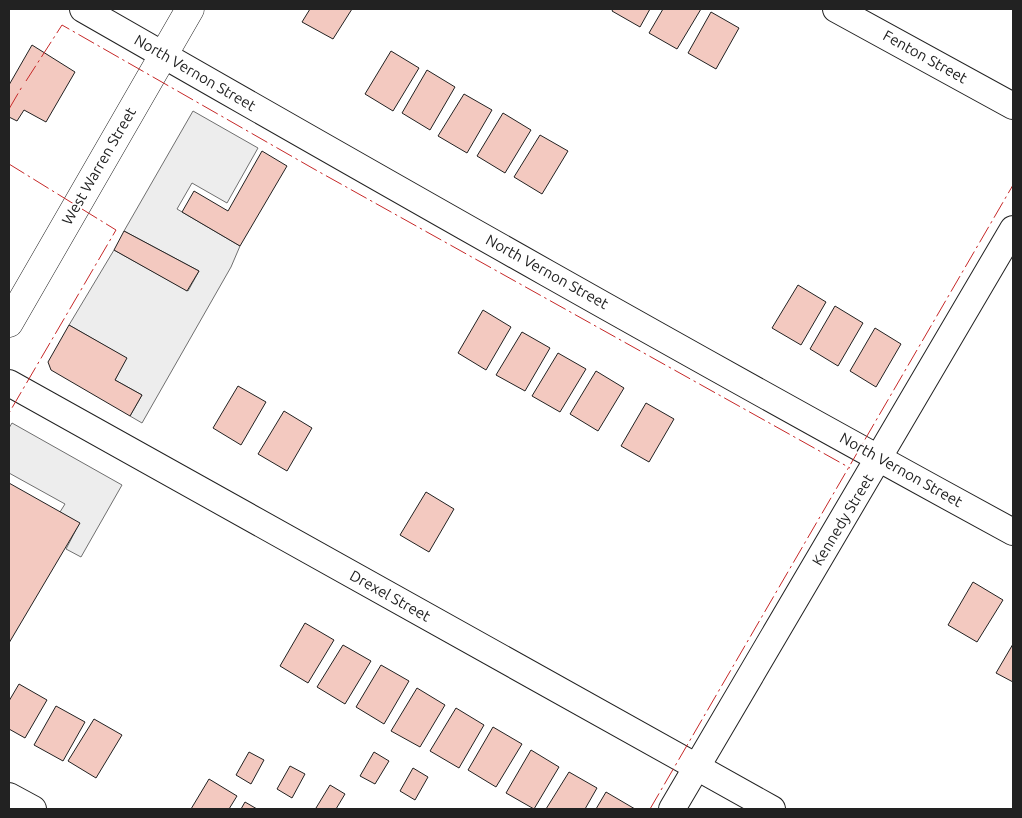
<svg xmlns="http://www.w3.org/2000/svg" width="1022" height="818" font-family="Ubuntu,sans-serif">
  <style>
    .parking { fill: #ededed; stroke: #6f6f6f }
    .building { fill: #f3c9c0; stroke: #222 }
    .lines { fill: none; stroke-linecap: round; stroke-linejoin: round }
    .minor-casing { stroke: #222; stroke-width: 28 }
    .major-casing { stroke: #222; stroke-width: 29 }
    .minor { stroke: #fff; stroke-width: 26 }
    .major { stroke: #fff; stroke-width: 28 }
    .power { stroke: #c62828; stroke-width: 1; stroke-dasharray: 18 4 2.5 4; stroke-linecap: butt }
    .labels { text-anchor: middle; stroke-width: 4; stroke-linejoin: round; paint-order: stroke }
    .street-label { font-size: 15px; fill: #222; stroke: #fff }
  </style>
  <rect width="100%" height="100%" fill="#fff"/>
  <g class="parking">
    <path d="M193,111L258,148L227,203L192,183L177,209L240,246L231,267L142,423L130,416L142,395L115,380L126,358L69,325L114,250L188,291L199,271L124,231Z"/>
    <path d="M12,423L122,485L81,557L66,549L79,524L60,512L65,504L9,473V428Z"/>
  </g>
  <g class="building">
    <path d="M310,9H352L333,39L302,22Z"/>
    <path d="M613,9H650L640,27L612,11Z"/>
    <path d="M663,9H701L677,49L649,33Z"/>
    <path d="M711,12L739,28L716,69L688,53Z"/>
    <path d="M32,45L75,72L46,122L24,110L17,121L9,117V85Z"/>
    <path d="M391,51L419,68L393,111L365,94Z"/>
    <path d="M427,70L455,87L430,130L402,113Z"/>
    <path d="M464,94L492,110L467,153L438,136Z"/>
    <path d="M503,113L531,130L505,173L477,156Z"/>
    <path d="M540,135L568,151L542,194L514,177Z"/>
    <path d="M262,151L287,166L240,246L182,212L194,191L228,211Z"/>
    <path d="M124,231L199,271L187,291L114,250Z"/>
    <path d="M798,285L826,302L801,345L772,328Z"/>
    <path d="M835,306L863,323L838,366L810,349Z"/>
    <path d="M483,310L511,327L486,370L458,353Z"/>
    <path d="M69,325L127,358L115,380L142,395L130,416L51,370L48,362Z"/>
    <path d="M875,328L901,344L876,387L850,371Z"/>
    <path d="M522,332L550,348L525,391L496,375Z"/>
    <path d="M558,353L586,369L560,412L532,396Z"/>
    <path d="M596,371L624,388L598,431L570,414Z"/>
    <path d="M238,386L266,402L241,445L213,428Z"/>
    <path d="M646,403L674,419L649,462L621,446Z"/>
    <path d="M284,411L312,428L287,471L258,454Z"/>
    <path d="M9,483L80,523L9,643Z"/>
    <path d="M426,492L454,509L429,552L400,535Z"/>
    <path d="M973,582L1003,600L977,642L948,625Z"/>
    <path d="M305,623L334,640L308,683L280,666Z"/>
    <path d="M1013,644V682L996,673Z"/>
    <path d="M343,645L371,661L345,704L317,687Z"/>
    <path d="M381,665L409,681L384,724L356,707Z"/>
    <path d="M19,684L47,700L25,738L9,729V701Z"/>
    <path d="M417,688L445,705L420,747L391,731Z"/>
    <path d="M56,706L85,722L63,761L34,745Z"/>
    <path d="M456,708L484,725L459,768L430,751Z"/>
    <path d="M94,719L122,735L96,778L68,761Z"/>
    <path d="M493,727L522,744L496,787L468,770Z"/>
    <path d="M531,750L559,767L534,809L506,793Z"/>
    <path d="M249,752L264,760L251,784L236,775Z"/>
    <path d="M374,752L389,761L375,784L360,776Z"/>
    <path d="M290,766L305,774L292,798L277,789Z"/>
    <path d="M413,768L428,777L415,800L400,791Z"/>
    <path d="M569,772L597,788L585,809H546Z"/>
    <path d="M209,779L237,796L229,809H191Z"/>
    <path d="M330,785L345,794L336,809H318L316,808Z"/>
    <path d="M606,792L635,809H596Z"/>
    <path d="M245,802L257,809H241Z"/>
  </g>
  <g class="lines">
    <g class="minor-casing">
      <g id="minor">
        <path d="M83,9C392,186 701,362 1013,532"/>
        <path d="M836,9L1013,106"/>
        <path d="M9,383L772,809"/>
        <path d="M9,796L33,809"/>
        <path d="M672,809L1013,229"/>
      </g>
    </g>
    <g class="major-casing">
      <path id="major" d="M9,323L190,9"/>
    </g>
    <use href="#minor" class="minor"/>
    <use href="#major" class="major"/>
    <g class="power">
      <path d="M26,81L62,25L314,169L850,468"/>
      <path d="M9,109L23,85"/>
      <path d="M9,164L116,230L9,413"/>
      <path d="M650,809L1013,185"/>
    </g>
  </g>
  <g class="labels">
    <g class="street-label">
      <text transform="translate(925 57) rotate(29)" y="5">Fenton Street</text>
      <text transform="translate(195 73) rotate(30)" y="5">North Vernon Street</text>
      <text transform="translate(99 166) rotate(-60)" y="5">West Warren Street</text>
      <text transform="translate(547 272) rotate(29)" y="5">North Vernon Street</text>
      <text transform="translate(901 470) rotate(29)" y="5">North Vernon Street</text>
      <text transform="translate(843 520) rotate(-59)" y="5">Kennedy Street</text>
      <text transform="translate(390 596) rotate(29)" y="5">Drexel Street</text>
    </g>
  </g>
  <rect width="1022" height="818" fill="none" stroke="#222222" stroke-width="20"/>
</svg>
